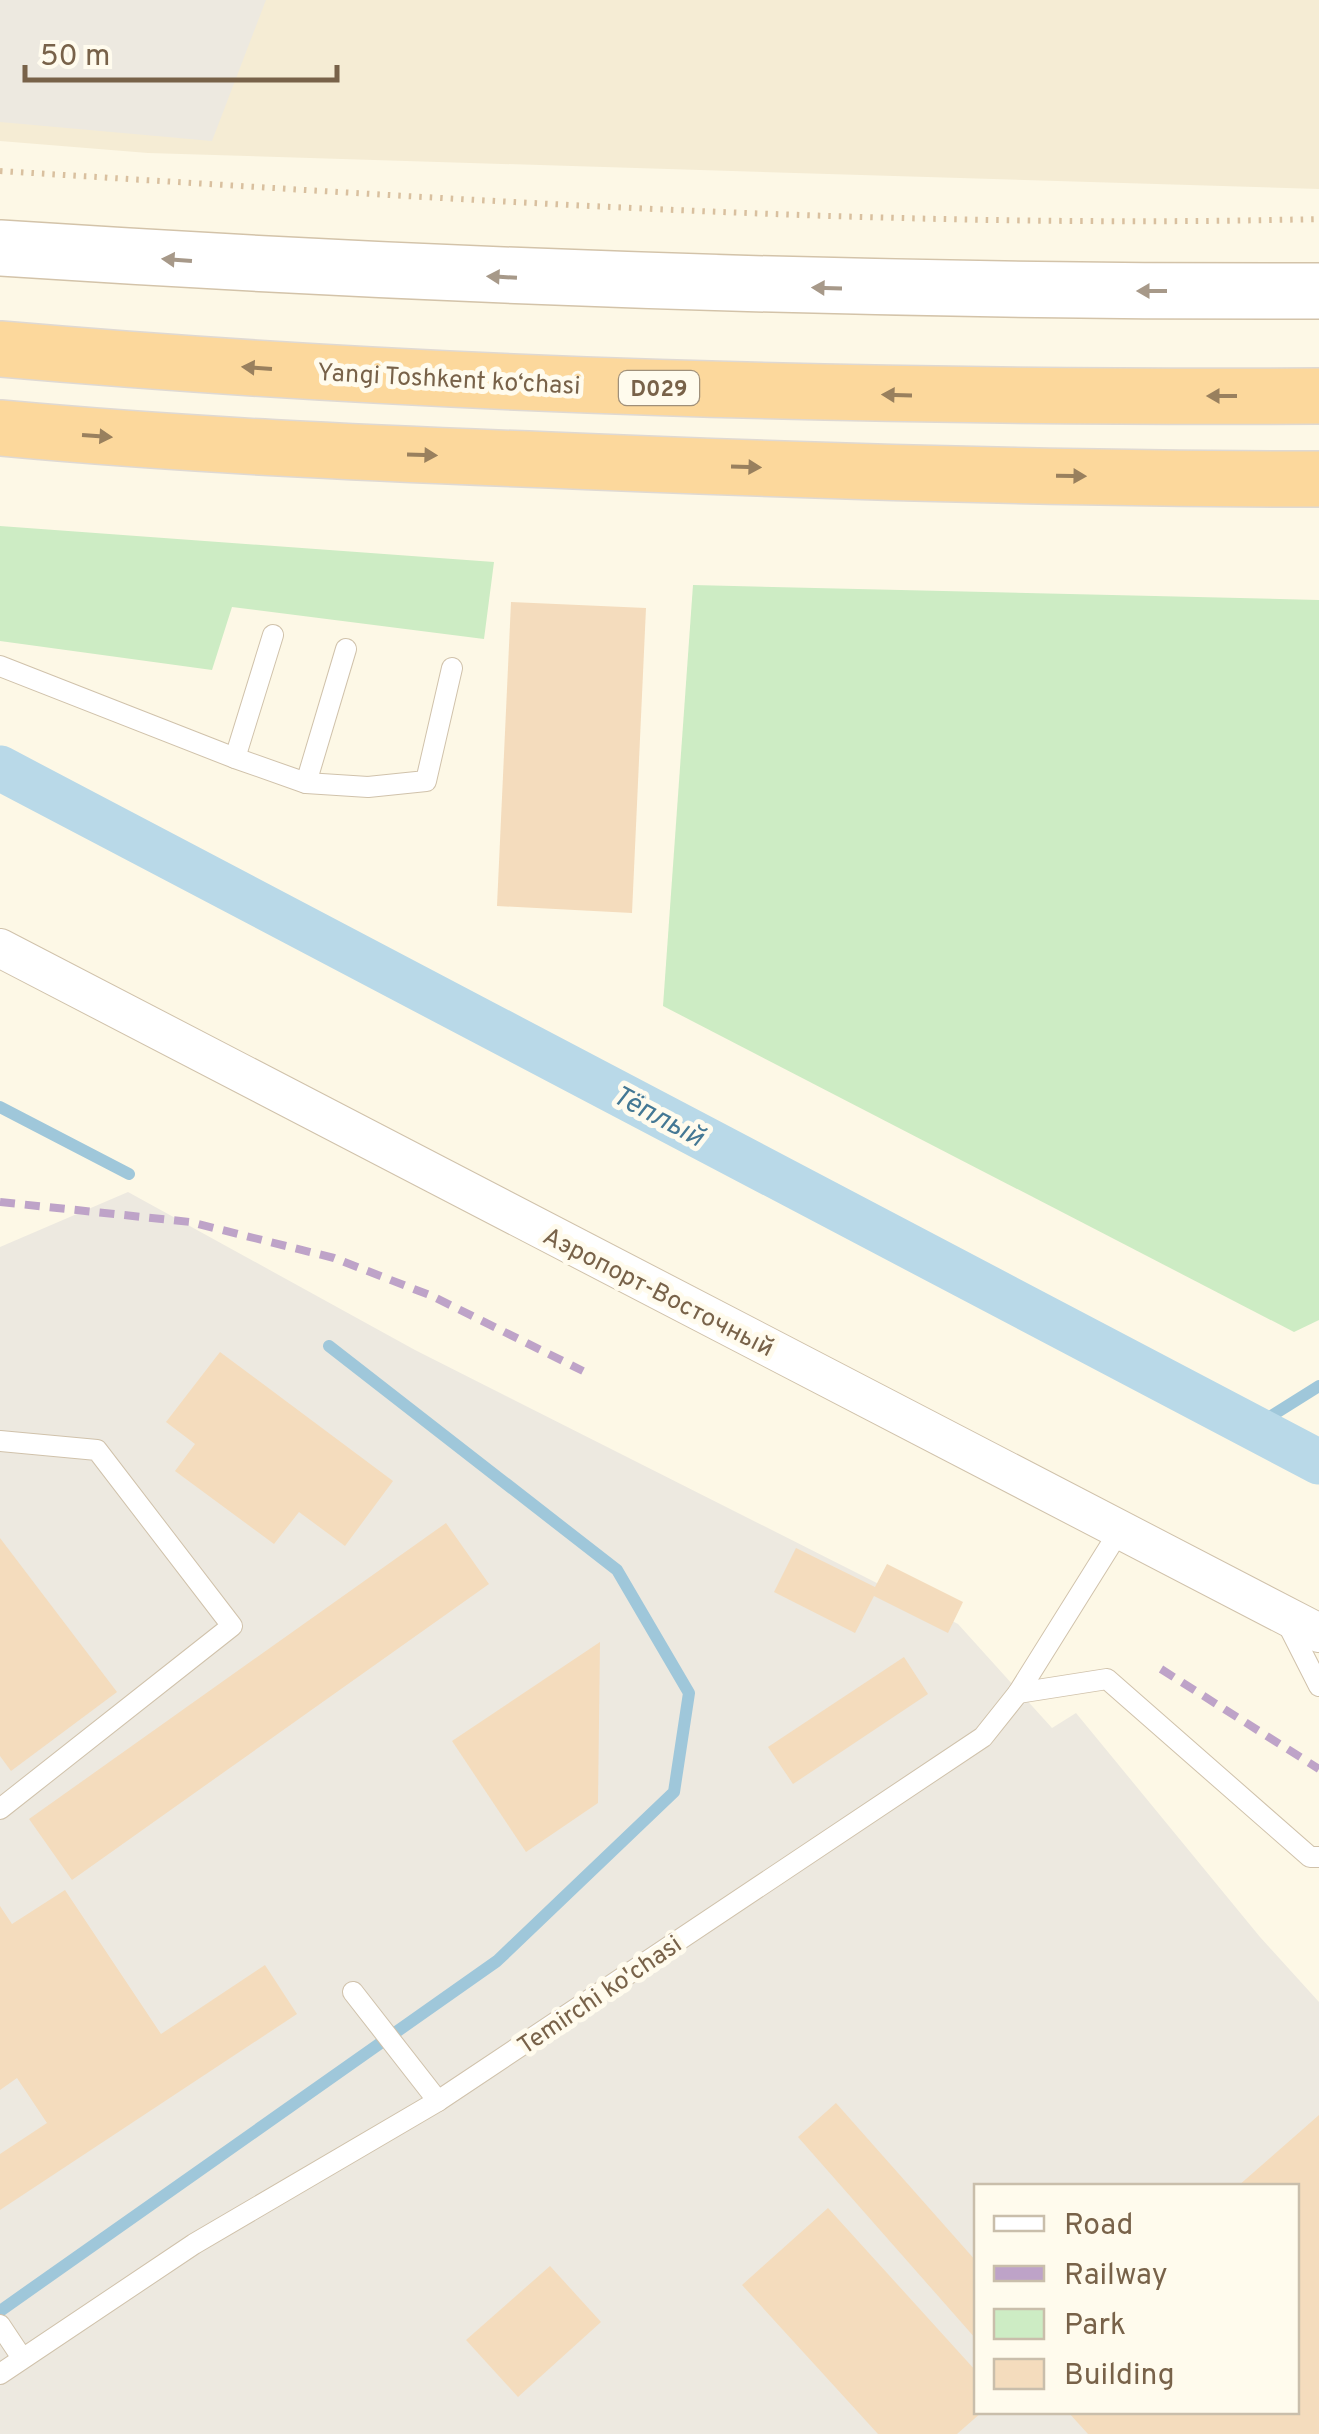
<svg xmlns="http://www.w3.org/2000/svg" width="1319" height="2434" font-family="Overpass,sans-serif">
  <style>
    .residential { fill: #f5ecd4 }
    .industrial { fill: #ede9e0; fill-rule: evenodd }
    .green { fill: #cdecc4 }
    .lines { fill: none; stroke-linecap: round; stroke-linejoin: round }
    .stream { stroke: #9fc7da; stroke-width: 12 }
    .canal { stroke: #b9d9e8; stroke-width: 45 }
    .building { fill: #f4dcbd }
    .service-casing { stroke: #d0c2ab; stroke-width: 22 }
    .minor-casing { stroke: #d0c2ab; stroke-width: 40 }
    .secondary-casing { stroke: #d3c3a9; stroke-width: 58 }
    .trunk-casing { stroke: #dfd9d3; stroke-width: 58 }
    .path { stroke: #d9c09f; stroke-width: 6; stroke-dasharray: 2.5 8; stroke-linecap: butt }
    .service { stroke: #fff; stroke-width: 20 }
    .minor { stroke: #fff; stroke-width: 38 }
    .secondary { stroke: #fff; stroke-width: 55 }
    .trunk { stroke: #fcd89c; stroke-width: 55 }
    .rail { stroke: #bea3c8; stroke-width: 8; stroke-dasharray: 15 10; stroke-linecap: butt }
    .oneway { fill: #a79989 }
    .oneway2 { fill: #99805e }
    .labels { text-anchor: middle; stroke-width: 10; stroke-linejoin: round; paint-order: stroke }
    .shield { fill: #fffbed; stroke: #a0907a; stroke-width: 2.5 }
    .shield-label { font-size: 22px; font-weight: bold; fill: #786249 }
    .street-label { font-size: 25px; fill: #786249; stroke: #fffbed }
    .water-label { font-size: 28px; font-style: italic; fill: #447894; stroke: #fffbed }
  </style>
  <rect width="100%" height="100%" fill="#fdf8e6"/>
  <path class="residential" d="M0,0H1319V189L148,153L0,141Z"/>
  <g class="industrial">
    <path d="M0,0H266L212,141L0,122Z"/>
    <path d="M128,1192L415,1350L958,1624L1052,1728L1076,1713L1260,1937L1319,2002V2434H0V1247ZM976,2186H1296V2412H976Z"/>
  </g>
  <g class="green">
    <path d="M0,526L494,562L484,639L232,607L212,670L0,641Z"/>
    <path d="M693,585L1319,600V1320L1294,1332L663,1006Z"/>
  </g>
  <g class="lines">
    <g class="stream">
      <path d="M0,1107L129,1174"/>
      <path d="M1252,1428L1319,1386"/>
      <path d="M0,2311L497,1961L674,1792L689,1693L617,1570L329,1346"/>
    </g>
    <path class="canal" d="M0,768L1319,1462"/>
  </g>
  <g class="building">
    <path d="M511,602L646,608L632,913L497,906Z"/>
    <path d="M220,1352L393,1481L345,1546L299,1512L274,1544L175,1471L195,1444L166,1422Z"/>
    <path d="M446,1523L489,1584L72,1880L29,1819Z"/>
    <path d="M0,1538L117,1692L11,1771L0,1756Z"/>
    <path d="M796,1548L875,1587L887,1564L963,1602L948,1633L874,1596L855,1633L774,1592Z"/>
    <path d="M600,1642L598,1803L526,1852L452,1741Z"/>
    <path d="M904,1657L928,1694L793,1784L768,1747Z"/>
    <path d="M65,1890L161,2034L265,1965L297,2014L0,2210V2154L47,2123L17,2078L0,2090V1906L12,1924Z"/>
    <path d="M836,2103L976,2261V2339L798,2137Z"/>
    <path d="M1319,2115V2434H1088L1068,2412H1296V2186H1238Z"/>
    <path d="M828,2208L976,2371V2412H982L957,2434H878L742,2285Z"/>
    <path d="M550,2266L601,2322L518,2397L466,2340Z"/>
  </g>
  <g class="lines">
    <g class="service-casing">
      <g id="service">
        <path d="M0,666L235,758L306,783L368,787L426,781L452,668"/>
        <path d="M235,758L273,635"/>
        <path d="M306,783L346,649"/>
        <path d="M0,1441L97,1450L232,1626L0,1809"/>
        <path d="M1286,1621L1319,1686"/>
        <path d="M1018,1693L1107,1679L1310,1857H1319"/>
        <path d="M353,1992L438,2101"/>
        <path d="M0,2325L22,2358"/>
        <path d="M0,2374L194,2244L438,2101L983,1737L1018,1693L1120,1530"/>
      </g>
    </g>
    <g class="minor-casing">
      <path id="minor" d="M0,948L1319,1633"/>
    </g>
    <g class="secondary-casing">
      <path id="secondary" d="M0,248C440,277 878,292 1319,291"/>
    </g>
    <g class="trunk-casing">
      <g id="trunk">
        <path d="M0,349C439,387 879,398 1319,396"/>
        <path d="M0,428C183,445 366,453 550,460C806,471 1063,479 1319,479"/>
      </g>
    </g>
    <path class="path" d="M0,171C439,198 879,230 1319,219"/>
    <use href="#service" class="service"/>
    <use href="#minor" class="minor"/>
    <use href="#secondary" class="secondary"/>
    <use href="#trunk" class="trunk"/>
    <g class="rail">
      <path d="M0,1202L190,1222L334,1258L432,1296L583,1371"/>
      <path d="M1161,1669L1319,1769"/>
    </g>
  </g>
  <defs><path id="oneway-solid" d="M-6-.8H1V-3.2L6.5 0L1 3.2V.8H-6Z" transform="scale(2.5)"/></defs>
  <g class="oneway">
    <use href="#oneway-solid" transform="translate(177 260) rotate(-176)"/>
    <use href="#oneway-solid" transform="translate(502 277) rotate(-177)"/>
    <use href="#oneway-solid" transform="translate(827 288) rotate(-178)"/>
    <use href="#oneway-solid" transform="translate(1152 291) rotate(180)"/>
  </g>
  <g class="oneway2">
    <use href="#oneway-solid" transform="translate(257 368) rotate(-176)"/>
    <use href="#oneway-solid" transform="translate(897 395) rotate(-178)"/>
    <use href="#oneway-solid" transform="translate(1222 396) rotate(180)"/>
    <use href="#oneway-solid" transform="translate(97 436) rotate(4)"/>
    <use href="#oneway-solid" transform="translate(422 455) rotate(2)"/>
    <use href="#oneway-solid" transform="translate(746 467) rotate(2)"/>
    <use href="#oneway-solid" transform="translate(1071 476) rotate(1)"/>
  </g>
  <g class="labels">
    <rect class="shield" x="619" y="371" width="80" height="34" rx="8"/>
    <g class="shield-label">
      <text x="659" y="396">D029</text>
    </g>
    <g class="street-label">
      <text transform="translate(449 378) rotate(3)" y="9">Yangi Toshkent ko‘chasi</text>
      <text transform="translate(659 1291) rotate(27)" y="9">Аэропорт-Восточный</text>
      <text transform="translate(599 1994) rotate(-34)" y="9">Temirchi ko'chasi</text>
    </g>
    <g class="water-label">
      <text transform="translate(659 1115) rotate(28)" y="10">Тёплый</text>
    </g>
  </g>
  <rect x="974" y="2184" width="325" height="230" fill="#fffbed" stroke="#c9beab" stroke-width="2.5"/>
  <rect x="994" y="2216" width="50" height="15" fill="#ffffff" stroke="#c9beab" stroke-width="2.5"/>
  <text x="1064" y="2234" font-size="30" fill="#786249">Road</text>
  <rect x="994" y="2266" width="50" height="15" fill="#bea3c8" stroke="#c9beab" stroke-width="2.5"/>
  <text x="1064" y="2284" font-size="30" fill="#786249">Railway</text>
  <rect x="994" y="2309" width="50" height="30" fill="#cdecc4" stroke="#c9beab" stroke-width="2.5"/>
  <text x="1064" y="2334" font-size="30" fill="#786249">Park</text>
  <rect x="994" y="2359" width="50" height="30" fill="#f4dcbd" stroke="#c9beab" stroke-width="2.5"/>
  <text x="1064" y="2384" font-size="30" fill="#786249">Building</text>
  <path d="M25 65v15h312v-15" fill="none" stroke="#786249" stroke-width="5"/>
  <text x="40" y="65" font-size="30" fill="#786249" stroke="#fffbed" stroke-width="8" paint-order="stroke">50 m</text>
</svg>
